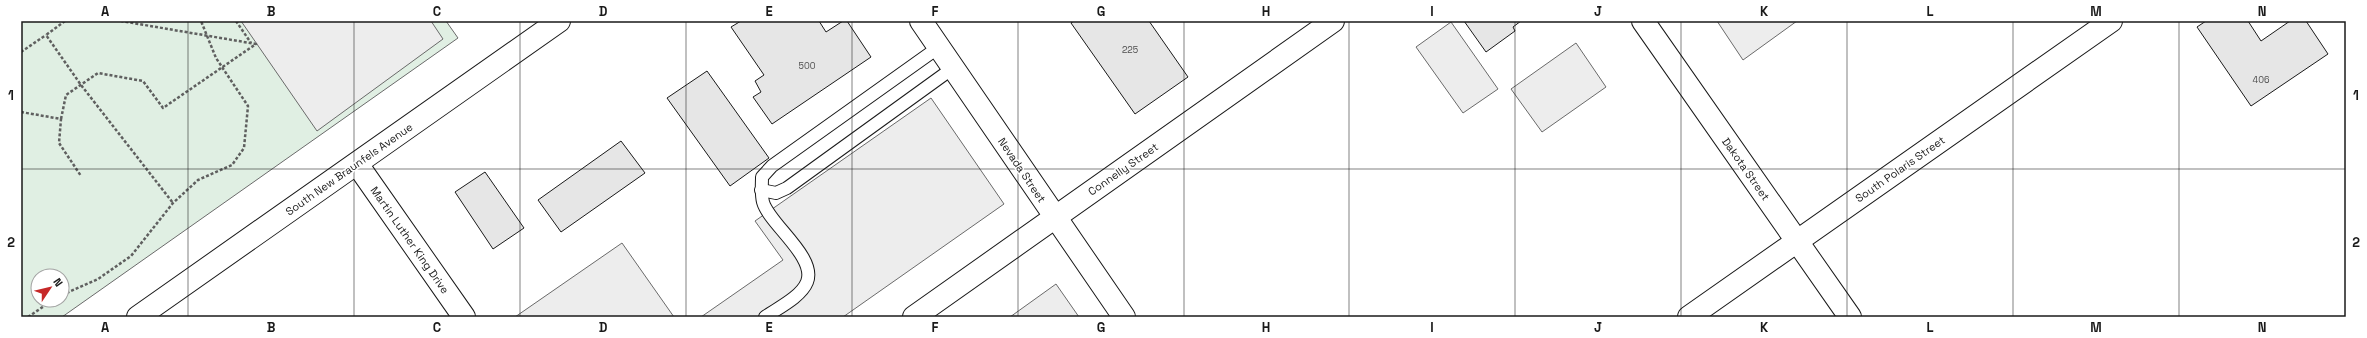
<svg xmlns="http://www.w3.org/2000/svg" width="2367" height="338" font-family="'Space Grotesk',sans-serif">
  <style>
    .green { fill: #e0efe3; stroke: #6a6a6a; fill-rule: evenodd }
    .parking { fill: #ededed; stroke: #6a6a6a }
    .building { fill: #e6e6e6; stroke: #1a1a1a }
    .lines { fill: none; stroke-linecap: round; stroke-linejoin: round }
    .service-casing { stroke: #1a1a1a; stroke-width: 14 }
    .minor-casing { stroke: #1a1a1a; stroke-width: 24 }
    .secondary-casing { stroke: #1a1a1a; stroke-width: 24 }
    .path { stroke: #5f5f5f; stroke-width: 2.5; stroke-dasharray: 3 2; stroke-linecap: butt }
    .service { stroke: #fff; stroke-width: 12 }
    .minor { stroke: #fff; stroke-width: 22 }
    .secondary { stroke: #fff; stroke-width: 22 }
    .grid { fill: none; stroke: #1a1a1a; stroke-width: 1; stroke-opacity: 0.55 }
    .labels { text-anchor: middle; stroke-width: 3; stroke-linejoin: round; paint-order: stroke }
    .number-label { font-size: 9px; fill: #4d4d4d }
    .street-label { font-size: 11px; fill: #1a1a1a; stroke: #fff }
    .neatline { fill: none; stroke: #1a1a1a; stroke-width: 1.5 }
    .grid-label { font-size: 13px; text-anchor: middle; font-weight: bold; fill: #1a1a1a }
  </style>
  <rect width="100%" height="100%" fill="#fff"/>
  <path class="green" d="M21,21H446L458,38L62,317H21ZM38,276H62V300H38Z"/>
  <g class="parking">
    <path d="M241,21H431L443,39L317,131Z"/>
    <path d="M1717,21H1797L1743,60Z"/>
    <path d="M1451,22L1498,89L1463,113L1416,47Z"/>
    <path d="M1576,43L1606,87L1542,132L1511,89Z"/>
    <path d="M931,98L1004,204L843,317H701L783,260L755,221Z"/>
    <path d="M622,243L674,317H515Z"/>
    <path d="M1056,284L1079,317H1010Z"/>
  </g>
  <g class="building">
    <path d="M741,21H819L826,32L843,21H847L871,57L772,124L753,97L761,92L755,81L764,75L731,27Z"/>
    <path d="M1074,21H1149L1188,77L1135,114L1071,23Z"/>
    <path d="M1464,21H1521L1513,27L1515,31L1486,52Z"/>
    <path d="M2206,21H2248L2261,41L2290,21H2306L2328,54L2251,106L2197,27Z"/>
    <path d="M707,71L769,158L730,186L667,98Z"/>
    <path d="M621,141L645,173L561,232L538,200Z"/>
    <path d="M485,172L524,228L493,249L455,192Z"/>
  </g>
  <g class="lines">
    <g class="service-casing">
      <g id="service">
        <path d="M761,190L776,193L787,188L953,68"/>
        <path d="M765,317C778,308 801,297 807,282C817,257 769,224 763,202C761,194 762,185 762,177L772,166L939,47"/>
      </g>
    </g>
    <g class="minor-casing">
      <g id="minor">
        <path d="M921,21L1124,317"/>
        <path d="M1643,21L1850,317"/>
        <path d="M914,317L1333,21"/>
        <path d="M1689,317L2111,21"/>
      </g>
    </g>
    <g class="secondary-casing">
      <g id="secondary">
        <path d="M357,164L464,317"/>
        <path d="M138,317L559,21"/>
      </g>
    </g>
    <g class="path">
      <path d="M65,21L46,35L81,85L173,203"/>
      <path d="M236,21L251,43"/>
      <path d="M21,52L46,35"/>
      <path d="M21,112L61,119L59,143L81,176"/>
      <path d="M61,119L66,95L98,73L143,81L163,108L256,44L121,21"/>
      <path d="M62,295L98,279L131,256L173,203L198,180L232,165L244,148L248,106L216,58L201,21"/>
      <path d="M28,317L53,300"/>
    </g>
    <use href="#service" class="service"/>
    <use href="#minor" class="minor"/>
    <use href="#secondary" class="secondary"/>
  </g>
  <path class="grid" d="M188,21V317M354,21V317M520,21V317M686,21V317M852,21V317M1018,21V317M1184,21V317M1349,21V317M1515,21V317M1681,21V317M1847,21V317M2013,21V317M2179,21V317M21,169H2346"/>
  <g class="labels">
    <g class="number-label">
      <text x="1130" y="53">225</text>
      <text x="807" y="69">500</text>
      <text x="2261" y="83">406</text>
    </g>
    <g class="street-label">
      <text transform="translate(349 169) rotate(-35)" y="4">South New Braunfels Avenue</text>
      <text transform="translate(1123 169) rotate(-35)" y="4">Connelly Street</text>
      <text transform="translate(1746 169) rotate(55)" y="4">Dakota Street</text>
      <text transform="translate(1900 169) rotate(-35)" y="4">South Polaris Street</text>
      <text transform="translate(1022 170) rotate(56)" y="4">Nevada Street</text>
      <text transform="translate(410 240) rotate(55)" y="4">Martin Luther King Drive</text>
    </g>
  </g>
  <rect width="2367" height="338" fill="none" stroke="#ffffff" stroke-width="44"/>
  <g transform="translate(50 288) rotate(55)"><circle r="19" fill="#ffffff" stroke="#a3a3a3"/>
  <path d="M0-3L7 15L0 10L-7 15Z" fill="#c62828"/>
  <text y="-6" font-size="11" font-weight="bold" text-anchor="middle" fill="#1a1a1a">N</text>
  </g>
  <rect x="22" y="22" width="2323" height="294" class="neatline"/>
  <g class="grid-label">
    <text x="105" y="16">A</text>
    <text x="271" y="16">B</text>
    <text x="437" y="16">C</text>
    <text x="603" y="16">D</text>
    <text x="769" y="16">E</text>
    <text x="935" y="16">F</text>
    <text x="1101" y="16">G</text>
    <text x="1266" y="16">H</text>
    <text x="1432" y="16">I</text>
    <text x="1598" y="16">J</text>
    <text x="1764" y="16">K</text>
    <text x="1930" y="16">L</text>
    <text x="2096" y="16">M</text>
    <text x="2262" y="16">N</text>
    <text x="11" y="100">1</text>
    <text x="2356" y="100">1</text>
    <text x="11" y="247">2</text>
    <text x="2356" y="247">2</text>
    <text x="105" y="332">A</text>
    <text x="271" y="332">B</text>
    <text x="437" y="332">C</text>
    <text x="603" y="332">D</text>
    <text x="769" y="332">E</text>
    <text x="935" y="332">F</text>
    <text x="1101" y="332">G</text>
    <text x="1266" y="332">H</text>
    <text x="1432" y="332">I</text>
    <text x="1598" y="332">J</text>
    <text x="1764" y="332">K</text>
    <text x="1930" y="332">L</text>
    <text x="2096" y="332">M</text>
    <text x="2262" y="332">N</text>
  </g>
</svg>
